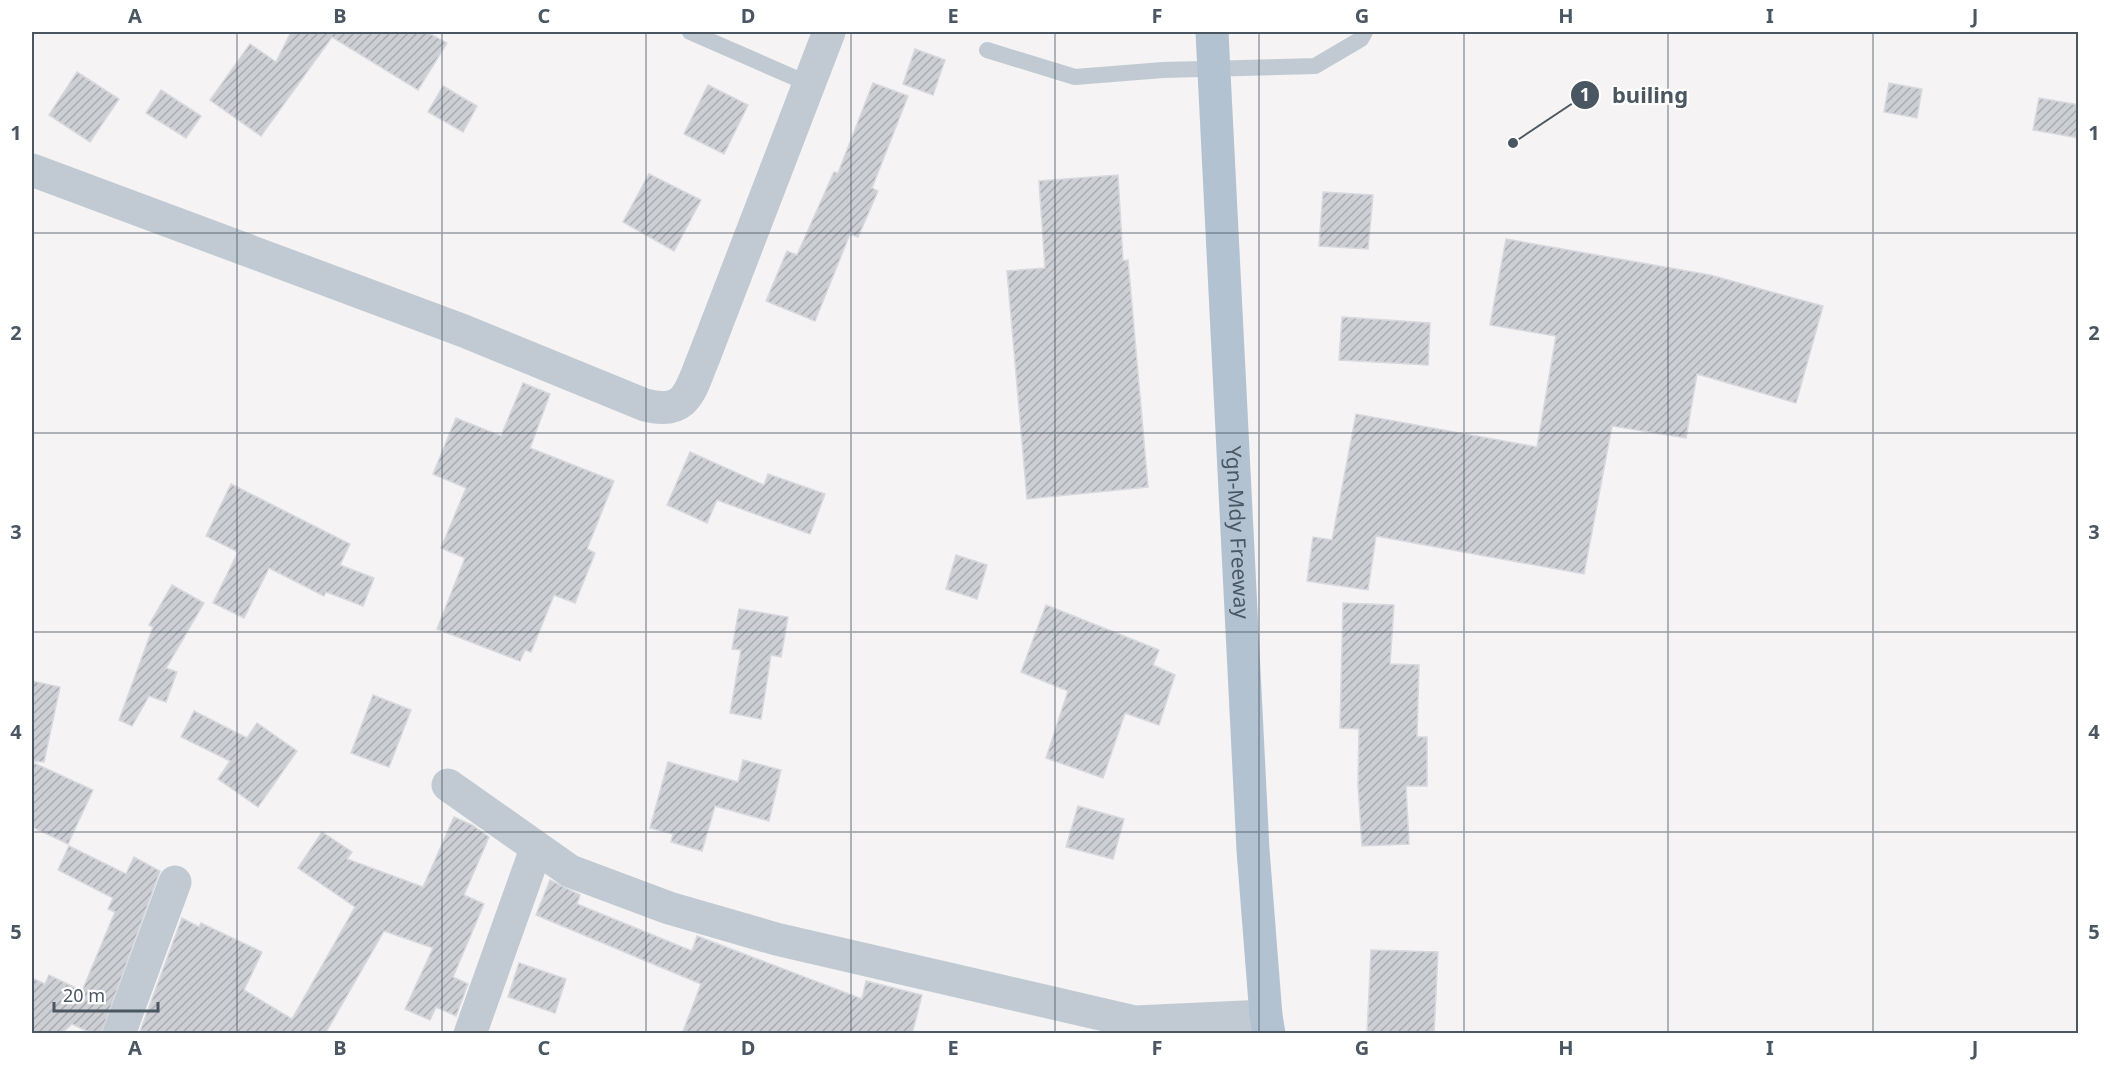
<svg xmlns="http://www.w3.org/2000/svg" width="2110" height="1065" font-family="'Noto Sans',sans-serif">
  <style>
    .building { fill: url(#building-hatch); stroke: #d7d9de; stroke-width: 1.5 }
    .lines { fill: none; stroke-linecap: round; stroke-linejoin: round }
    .lane { stroke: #c1cad2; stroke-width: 16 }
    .street { stroke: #c1cad2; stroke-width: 33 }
    .primary { stroke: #b3c2d1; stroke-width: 33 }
    .grid { fill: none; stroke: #4a5661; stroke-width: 1.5; stroke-opacity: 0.55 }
    .labels { text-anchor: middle; stroke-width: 4.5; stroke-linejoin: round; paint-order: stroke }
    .street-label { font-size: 21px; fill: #4a5661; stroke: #fff }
    .leader { fill: none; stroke: #4a5661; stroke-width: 2 }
    .callout-dot { fill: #4a5661; stroke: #fff; stroke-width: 2 }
    .mark-label { font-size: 18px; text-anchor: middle; font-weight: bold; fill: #fff }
    .callout-label { font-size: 22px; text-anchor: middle; font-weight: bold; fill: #4a5661; stroke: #fff; stroke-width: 4.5; stroke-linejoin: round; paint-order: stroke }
    .neatline { fill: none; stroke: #4a5661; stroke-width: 2 }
    .grid-label { font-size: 20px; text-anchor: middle; font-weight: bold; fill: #4a5661 }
  </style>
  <defs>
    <pattern id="building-hatch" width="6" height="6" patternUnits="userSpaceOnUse" patternTransform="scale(1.5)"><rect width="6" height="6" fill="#cdcfd5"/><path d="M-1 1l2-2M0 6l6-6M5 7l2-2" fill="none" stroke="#a8abb0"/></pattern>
  </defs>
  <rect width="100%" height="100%" fill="#f5f3f3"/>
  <g class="building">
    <path d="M291,32H427L447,43L418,90L332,37L261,136L210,100L250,44L276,62Z"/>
    <path d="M915,49L945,60L933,95L903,84Z"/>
    <path d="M77,72L119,99L90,142L49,115Z"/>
    <path d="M873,83L908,96L872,188L878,191L858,237L850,234L815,321L766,301L787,251L797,255L834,172L838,173Z"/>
    <path d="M1889,83L1922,89L1917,118L1884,112Z"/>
    <path d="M708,85L748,105L724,154L684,134Z"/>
    <path d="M443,86L477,106L463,132L428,112Z"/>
    <path d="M161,90L201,116L186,138L146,113Z"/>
    <path d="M2039,98L2079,105V138L2033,130Z"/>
    <path d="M649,174L701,200L674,251L623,222Z"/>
    <path d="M1118,175L1123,261L1128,260L1148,487L1027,499L1007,271L1045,268L1039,181Z"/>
    <path d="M1323,192L1373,195L1368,249L1319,246Z"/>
    <path d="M1506,239L1710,275L1823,306L1796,403L1697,374L1686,438L1612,426L1584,574L1376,536L1368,590L1307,581L1313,537L1332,540L1356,414L1537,447L1556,336L1490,325Z"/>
    <path d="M1342,317L1430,323L1428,365L1339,360Z"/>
    <path d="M523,383L550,394L530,448L614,481L587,549L595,553L575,603L554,595L531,652L525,650L520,661L437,629L465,558L441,548L466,488L433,474L456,418L501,436Z"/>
    <path d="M690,452L764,485L768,474L825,494L810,534L717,500L707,523L667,505Z"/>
    <path d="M231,484L350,544L340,565L374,578L363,606L326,592L324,596L269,568L244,618L213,603L238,552L206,536Z"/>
    <path d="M956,555L987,565L977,599L946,589Z"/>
    <path d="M172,585L204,603L166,668L177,672L166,702L149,696L132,726L119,720L153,627L149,625Z"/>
    <path d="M1343,603L1394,605L1390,664L1419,665L1417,737H1427V786H1406L1409,844L1362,846L1358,785L1359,729L1340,728Z"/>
    <path d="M1046,605L1159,650L1153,665L1175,675L1159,725L1125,713L1103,778L1046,758L1068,691L1021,672Z"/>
    <path d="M739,609L788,617L781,657L771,655L761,719L730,713L741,650L732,649Z"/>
    <path d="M32,681L60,687L44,762L32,761Z"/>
    <path d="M373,695L411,710L389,767L351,753Z"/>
    <path d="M194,711L247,738L257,723L297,751L258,807L218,779L230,761L181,737Z"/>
    <path d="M743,760L781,770L769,821L715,806L702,851L671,842L673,834L650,828L668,762L738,782Z"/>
    <path d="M32,762L93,790L68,844L32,827Z"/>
    <path d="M1078,806L1124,819L1113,859L1066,847Z"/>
    <path d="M454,817L472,825L489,837L464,895L484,904L453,977L468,984L456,1016L436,1007L430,1020L405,1009L433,948L384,931L325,1034H139L182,918L199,927L201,923L262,952L244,990L292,1019L355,907L298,868L322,832L352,852L347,859L423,887Z"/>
    <path d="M69,846L126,874L134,857L160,871L101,1034H93L72,1024L61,1034H32V978L45,984L49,975L82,991L115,912L108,909L113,898L58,870Z"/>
    <path d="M550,880L580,895L577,904L692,951L697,936L862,999L866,981L922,995L912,1034H682L701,984L536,915Z"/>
    <path d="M1371,950L1438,952L1434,1034H1367Z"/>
    <path d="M519,963L566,979L555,1013L508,997Z"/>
  </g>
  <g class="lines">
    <g class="lane">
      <path d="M690,32L809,84"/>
      <path d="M987,50L1075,77L1163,70L1315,66L1361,39L1365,32"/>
    </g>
    <g class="street">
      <path d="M32,170L464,331L645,405C688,416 690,390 704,357L829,32"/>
      <path d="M448,785L570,871L669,908L776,939L1135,1022L1266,1016"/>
      <path d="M119,1034L175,882"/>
      <path d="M470,1034L536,849"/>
    </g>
    <path class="primary" id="s1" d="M1212,32L1253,850L1266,1016L1269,1034"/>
  </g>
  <path class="grid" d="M237,32V1034M442,32V1034M646,32V1034M851,32V1034M1055,32V1034M1259,32V1034M1464,32V1034M1668,32V1034M1873,32V1034M32,233H2078M32,433H2078M32,632H2078M32,832H2078"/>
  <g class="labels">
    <g class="street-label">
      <text dy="7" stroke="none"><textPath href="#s1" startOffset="501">Ygn-Mdy Freeway</textPath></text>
    </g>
  </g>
  <path class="leader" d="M1513 143L1585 95"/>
  <g class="callout-dot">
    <circle cx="1513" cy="143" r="6"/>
    <circle cx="1585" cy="95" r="15"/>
  </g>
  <g class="mark-label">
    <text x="1585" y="101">1</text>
  </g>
  <g class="callout-label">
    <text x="1650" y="103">builing</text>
  </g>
  <rect width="2110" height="1065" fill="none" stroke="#ffffff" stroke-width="66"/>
  <path d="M54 1002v9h104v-9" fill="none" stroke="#4a5661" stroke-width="3"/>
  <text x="63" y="1002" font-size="18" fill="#4a5661" stroke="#ffffff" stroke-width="4.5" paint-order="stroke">20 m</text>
  <rect x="33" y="33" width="2044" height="999" class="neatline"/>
  <g class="grid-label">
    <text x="135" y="23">A</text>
    <text x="340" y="23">B</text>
    <text x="544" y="23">C</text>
    <text x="748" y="23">D</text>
    <text x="953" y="23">E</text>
    <text x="1157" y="23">F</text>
    <text x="1362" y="23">G</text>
    <text x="1566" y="23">H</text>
    <text x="1770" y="23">I</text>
    <text x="1975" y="23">J</text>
    <text x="16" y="140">1</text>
    <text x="2094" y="140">1</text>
    <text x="16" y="340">2</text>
    <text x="2094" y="340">2</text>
    <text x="16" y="539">3</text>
    <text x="2094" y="539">3</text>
    <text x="16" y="739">4</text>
    <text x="2094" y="739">4</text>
    <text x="16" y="939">5</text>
    <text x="2094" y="939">5</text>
    <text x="135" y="1055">A</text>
    <text x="340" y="1055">B</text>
    <text x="544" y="1055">C</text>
    <text x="748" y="1055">D</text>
    <text x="953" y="1055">E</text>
    <text x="1157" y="1055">F</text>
    <text x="1362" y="1055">G</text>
    <text x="1566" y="1055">H</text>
    <text x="1770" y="1055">I</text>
    <text x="1975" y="1055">J</text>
  </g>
</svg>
